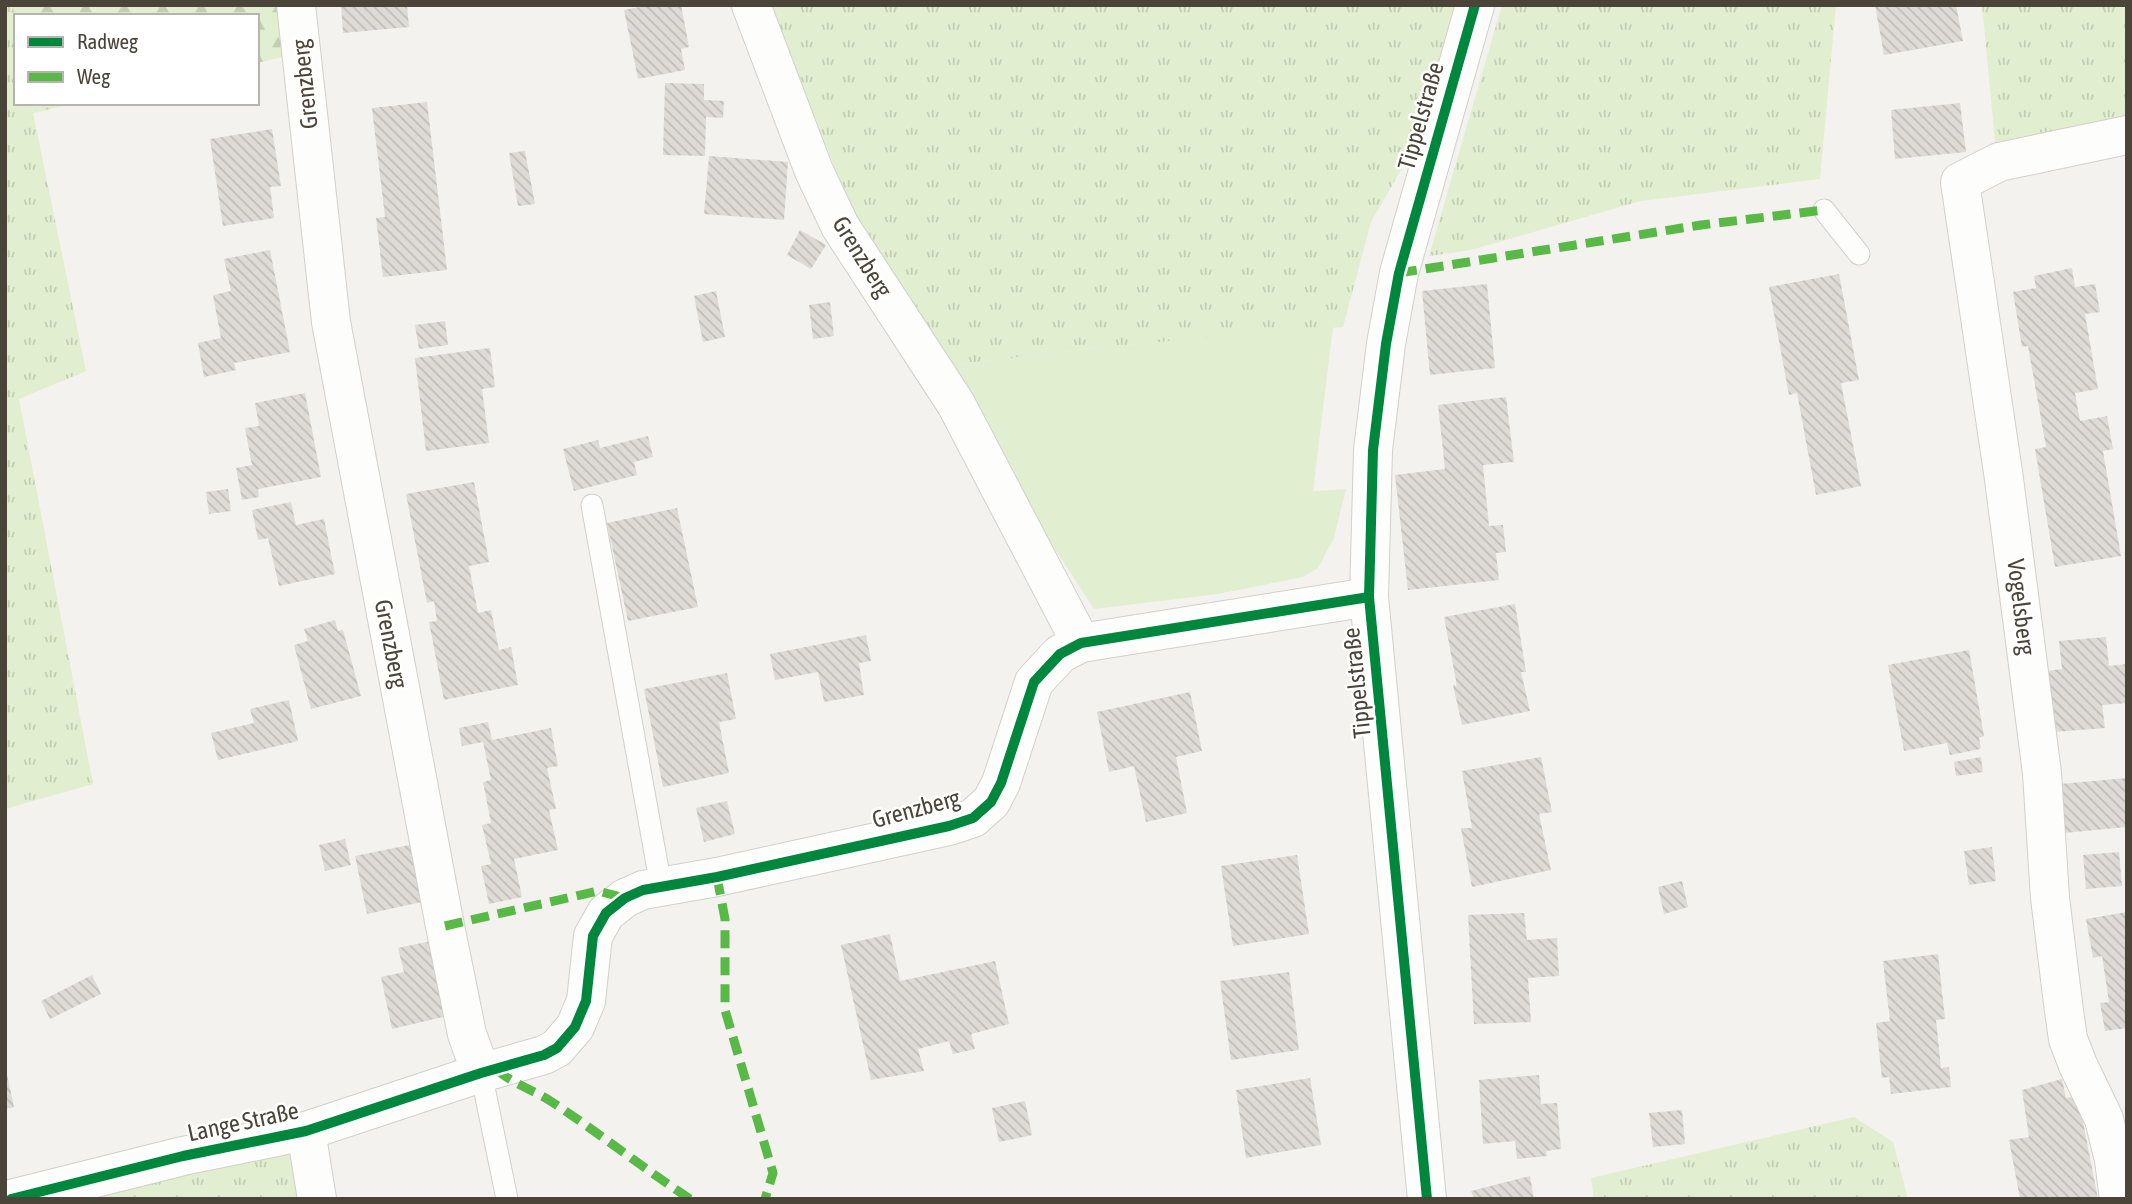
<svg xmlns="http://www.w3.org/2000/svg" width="2132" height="1204" font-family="'Asap Condensed',sans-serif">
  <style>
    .grass { fill: url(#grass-tufts) }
    .forest { fill: url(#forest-firs) }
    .park { fill: #e1eecf }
    .building { fill: url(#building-back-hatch) }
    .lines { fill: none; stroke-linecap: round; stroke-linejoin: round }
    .service-casing { stroke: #d2d0cb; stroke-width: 23 }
    .minor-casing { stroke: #d2d0cb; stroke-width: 40 }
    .tertiary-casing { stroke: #d2d0cb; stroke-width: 40 }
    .service { stroke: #fdfdfc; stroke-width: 21 }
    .minor { stroke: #fdfdfc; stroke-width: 38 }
    .tertiary { stroke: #fdfdfc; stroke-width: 38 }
    .quiet { stroke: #58b947; stroke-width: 9; stroke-dasharray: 18 9; stroke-linecap: butt }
    .cycleway-casing { stroke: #fff; stroke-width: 15 }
    .cycleway { stroke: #00873e; stroke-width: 10 }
    .labels { text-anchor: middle; stroke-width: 5; stroke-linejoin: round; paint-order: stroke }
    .street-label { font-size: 24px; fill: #4b4439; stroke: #fff }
  </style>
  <defs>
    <pattern id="grass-tufts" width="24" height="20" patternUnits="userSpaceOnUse" patternTransform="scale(1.75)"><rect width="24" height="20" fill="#e1eecf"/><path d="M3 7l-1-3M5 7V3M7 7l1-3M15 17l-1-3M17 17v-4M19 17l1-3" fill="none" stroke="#c3cdb2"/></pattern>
    <pattern id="forest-firs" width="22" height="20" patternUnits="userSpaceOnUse" patternTransform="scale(1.75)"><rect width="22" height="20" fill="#e1eecf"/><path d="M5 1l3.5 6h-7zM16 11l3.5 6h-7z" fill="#c3cdb2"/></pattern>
    <pattern id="building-back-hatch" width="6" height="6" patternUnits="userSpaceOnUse" patternTransform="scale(1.75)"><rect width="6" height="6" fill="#dedbd6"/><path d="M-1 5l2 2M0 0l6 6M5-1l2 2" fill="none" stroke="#c0bdb8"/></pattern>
  </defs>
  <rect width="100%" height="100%" fill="#f4f2ee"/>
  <g class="grass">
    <path d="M5,5H12L16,26V103H31L86,371L19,399L93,784L5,809Z"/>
    <path d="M769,5H1460L1420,137L1371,222L1343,327L1115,346L950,365L850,205Z"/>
    <path d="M1502,5H1836L1820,179L1641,201L1471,250L1429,256Z"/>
    <path d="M1982,5H2127V120L1996,152Z"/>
    <path d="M1854,1117L1893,1142L1908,1199H1594L1591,1178Z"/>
    <path d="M286,1149L301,1161L308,1199H87Z"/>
  </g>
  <g class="forest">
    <path d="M12,5H282L287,56L257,63V16H16V26Z"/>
    <path d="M31,103H76L33,113Z"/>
  </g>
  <path class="park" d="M1333,327L1313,491L1346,489L1334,538L1318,568L1303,577L1218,594L1094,609L1044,532L950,365L1115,346Z"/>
  <g class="building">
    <path d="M341,5H407L409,27L343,33Z"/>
    <path d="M650,5H681L689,47L681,49L685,70L638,79L624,10Z"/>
    <path d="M1875,5H1956L1963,41L1884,55Z"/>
    <path d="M665,83L704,84V100L724,101L723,118L706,117L705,156L663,155Z"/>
    <path d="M427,102L447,270L383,277L376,218L385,217L372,108Z"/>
    <path d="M1960,103L1966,152L1895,159L1891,110Z"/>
    <path d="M272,129L281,186L270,187L274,218L223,226L210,139Z"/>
    <path d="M525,151L535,204L518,206L509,153Z"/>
    <path d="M709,156L788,162L784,220L704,214Z"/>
    <path d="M800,230L826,245L811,269L787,255Z"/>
    <path d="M270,250L290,352L234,363L236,370L204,377L198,343L221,338L213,295L231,291L224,259Z"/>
    <path d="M2072,268L2075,287L2095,284L2100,312L2085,314L2098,389L2075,393L2080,421L2107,416L2113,449L2103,451L2121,556L2055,567L2035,449L2046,447L2028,346L2022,347L2013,292L2036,288L2034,276Z"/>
    <path d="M1839,274L1859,380L1841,383L1861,486L1816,495L1797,393L1789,395L1769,287Z"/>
    <path d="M1487,284L1495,368L1430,375L1422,291Z"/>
    <path d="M716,291L725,337L703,342L694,296Z"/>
    <path d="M830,302L834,336L813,339L809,305Z"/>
    <path d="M445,321L448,345L419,349L415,325Z"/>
    <path d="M490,348L495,387L482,389L489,443L426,451L415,358Z"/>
    <path d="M305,393L321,477L258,489L259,497L242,500L236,468L252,465L245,428L259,426L255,403Z"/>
    <path d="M1506,397L1514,462L1483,465L1489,526L1503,525L1506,552L1496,553L1499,580L1408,590L1395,475L1445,469L1438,405Z"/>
    <path d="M648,436L653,457L634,462L637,475L574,491L563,449L598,440L600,448Z"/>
    <path d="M474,482L489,562L469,566L478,613L491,610L499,650L511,647L518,685L444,700L429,622L437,621L434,601L427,603L406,494Z"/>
    <path d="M228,489L231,511L209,514L206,492Z"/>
    <path d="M291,502L296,525L324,519L335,574L279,586L268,538L258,540L252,510Z"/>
    <path d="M677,508L698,607L628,621L607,523Z"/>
    <path d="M1515,604L1526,672H1521L1530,711L1462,725L1453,685L1457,686L1444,617Z"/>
    <path d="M335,620L338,631L343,630L361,696L311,709L294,645L308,641L304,629Z"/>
    <path d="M866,635L871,661L859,663L864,695L824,702L818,672L775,680L770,654Z"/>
    <path d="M2106,637L2109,666L2127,664V703L2102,705L2105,728L2053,732L2047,671L2062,669L2059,641Z"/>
    <path d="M1969,650L1984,736L1979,738L1981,749L1950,755L1947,743L1904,751L1888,665Z"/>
    <path d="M727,673L736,719L719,722L729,773L663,787L644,689Z"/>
    <path d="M1190,692L1202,751L1176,757L1187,813L1146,822L1134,766L1109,772L1097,712Z"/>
    <path d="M289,700L298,741L218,760L211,733L254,723L250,709Z"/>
    <path d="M488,722L492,740L551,728L558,766L547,768L556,809L549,810L558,850L514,859L522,897L489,904L481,866L491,864L482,825L491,823L483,782L491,780L483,742L462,746L459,728Z"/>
    <path d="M1541,757L1552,812L1539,814L1551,870L1472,887L1461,828H1472L1462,771Z"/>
    <path d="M1981,757L1983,772L1956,776L1954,762Z"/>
    <path d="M2127,778V827L2064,833L2060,784Z"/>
    <path d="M727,801L735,834L704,842L696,808Z"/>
    <path d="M345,839L351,865L325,871L319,845Z"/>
    <path d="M414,844L426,901L367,914L355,856Z"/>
    <path d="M1992,847L1996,881L1969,885L1964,851Z"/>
    <path d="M2119,852L2122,886L2086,889L2083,855Z"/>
    <path d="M1297,855L1309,934L1233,946L1221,866Z"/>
    <path d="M1682,881L1688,907L1664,914L1658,887Z"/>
    <path d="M2127,912V1028L2105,1031L2100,1003L2109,1002L2102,956L2093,958L2086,919Z"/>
    <path d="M1524,913L1527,940L1557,938L1559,976L1528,978L1531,1022L1474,1024L1468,915Z"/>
    <path d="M890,934L900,981L995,961L1009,1024L971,1034L975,1049L953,1054L949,1041L918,1049L924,1071L871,1080L841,945Z"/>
    <path d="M431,941L447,1016L392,1029L381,977L404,972L398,948Z"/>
    <path d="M1938,954L1945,1019L1936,1020L1941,1068L1949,1067L1951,1087L1891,1094L1889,1077L1882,1078L1876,1023L1890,1021L1883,961Z"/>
    <path d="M1289,972L1299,1050L1231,1060L1220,981Z"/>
    <path d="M92,975L101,994L50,1019L41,1001Z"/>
    <path d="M5,1065L14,1107L5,1109Z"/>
    <path d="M1539,1075L1541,1104L1557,1103L1561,1149L1546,1151L1547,1156L1517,1159L1515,1141L1483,1144L1479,1080Z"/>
    <path d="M1310,1078L1321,1145L1246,1158L1236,1090Z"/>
    <path d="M2062,1079L2066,1098L2078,1096L2098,1199H2020L2009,1140L2029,1137L2022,1090Z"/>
    <path d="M1025,1101L1032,1135L999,1142L992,1108Z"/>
    <path d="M1682,1110L1685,1144L1653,1147L1649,1113Z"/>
    <path d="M1530,1176L1534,1199H1474L1471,1191Z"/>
  </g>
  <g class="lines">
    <g class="service-casing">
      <g id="service">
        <path d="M1824,210L1859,254"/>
        <path d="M592,505L661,886"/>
        <path d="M481,1073L507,1199"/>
      </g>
    </g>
    <g class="minor-casing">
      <g id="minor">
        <path d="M296,5L331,322L445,926L467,1034L481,1073"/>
        <path d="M751,5L814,171L840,226L956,404L1081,643"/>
        <path d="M306,1131L317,1199"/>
        <path d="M2119,1199L2114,1160L2104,1119L2078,1065L2068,1039L2064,1011L2050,898L2042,773L2004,479L1960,182L1999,162L2127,135"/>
      </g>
    </g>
    <g class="tertiary-casing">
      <g id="tertiary">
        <path d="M11,1199L183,1156L306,1131L481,1073L544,1055L557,1048L575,1027L586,1001L593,936L606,913L625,898L643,890L717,877L949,826L973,818L991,802L1001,783L1034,682L1060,654L1081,643L1369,597"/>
        <path d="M1427,1199L1369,597L1373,450L1386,344L1399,273L1475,5"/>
      </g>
    </g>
    <use href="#service" class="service"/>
    <use href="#minor" class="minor"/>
    <use href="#tertiary" class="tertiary"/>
    <g class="quiet">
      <path d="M1399,273L1701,225L1824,210"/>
      <path d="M717,877L725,919V1010L773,1173L765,1199"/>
      <path d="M445,926L598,891L625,898"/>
      <path d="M496,1069C512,1084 534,1090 552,1102C599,1133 643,1168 690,1199"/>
    </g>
    <g class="cycleway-casing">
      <g id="cycleway">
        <path d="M11,1199L183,1156L306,1131L481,1073L544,1055L557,1048L575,1027L586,1001L593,936L606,913L625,898L643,890L717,877L949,826L973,818L991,802L1001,783L1034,682L1060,654L1081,643L1369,597"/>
        <path d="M1427,1199L1369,597L1373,450L1386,344L1399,273L1475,5"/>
      </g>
    </g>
    <use href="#cycleway" class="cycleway"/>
  </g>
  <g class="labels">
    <g class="street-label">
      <text transform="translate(305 84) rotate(-96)" y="8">Grenzberg</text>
      <text transform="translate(1421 116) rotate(-74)" y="8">Tippelstraße</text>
      <text transform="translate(862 257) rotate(58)" y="8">Grenzberg</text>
      <text transform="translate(2021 607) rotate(83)" y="8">Vogelsberg</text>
      <text transform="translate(391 644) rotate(79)" y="8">Grenzberg</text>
      <text transform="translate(1357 683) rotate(-96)" y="8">Tippelstraße</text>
      <text transform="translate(916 809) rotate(-15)" y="8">Grenzberg</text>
      <text transform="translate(243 1122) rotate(-12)" y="8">Lange Straße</text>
    </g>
  </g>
  <rect width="2132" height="1204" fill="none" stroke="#4b4439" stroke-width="14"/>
  <rect x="14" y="14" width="245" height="91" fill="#ffffff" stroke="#b7b4b0" stroke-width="2"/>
  <rect x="28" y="37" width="35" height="10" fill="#00873e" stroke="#b7b4b0" stroke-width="2"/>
  <text x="77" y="49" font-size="21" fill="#4b4439">Radweg</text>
  <rect x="28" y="72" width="35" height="10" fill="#58b947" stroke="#b7b4b0" stroke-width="2"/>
  <text x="77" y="84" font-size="21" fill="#4b4439">Weg</text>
</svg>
